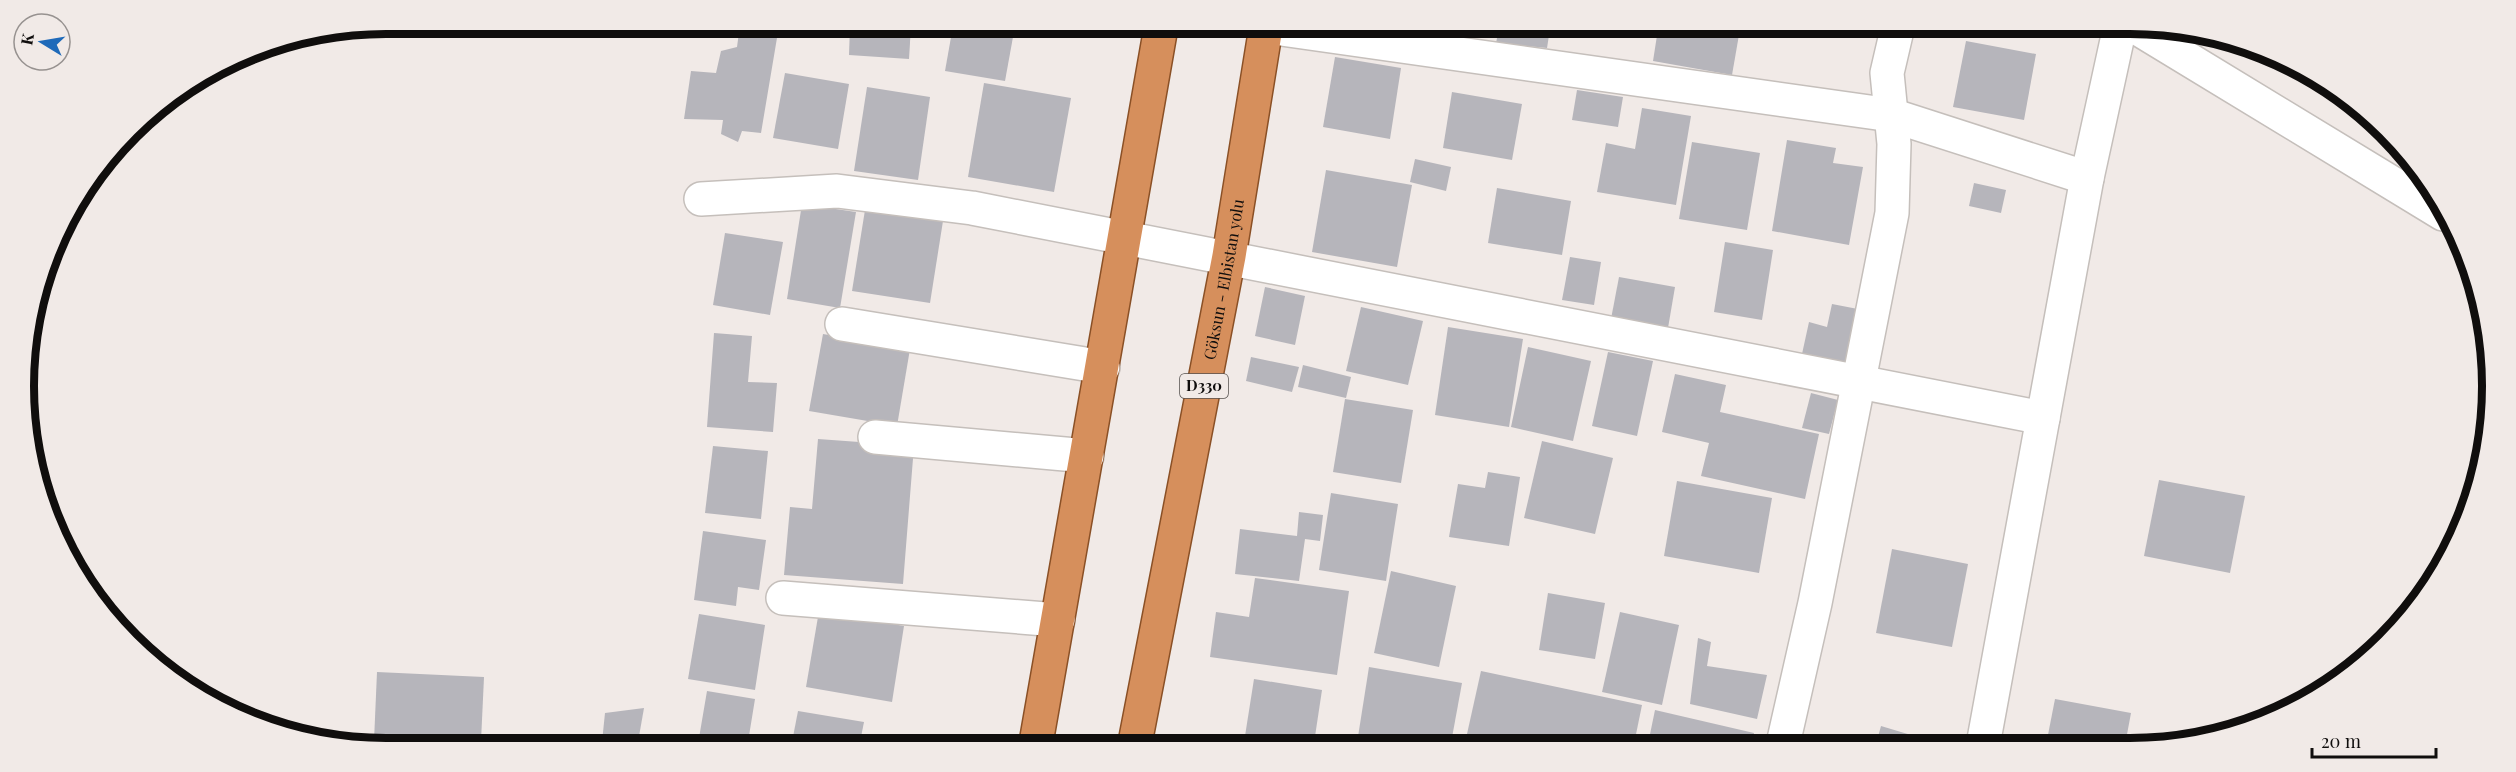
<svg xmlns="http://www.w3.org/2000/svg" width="2516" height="772" font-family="'Playfair Display',serif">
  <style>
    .building { fill: #b6b5bb }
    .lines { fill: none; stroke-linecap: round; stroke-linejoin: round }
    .minor-casing { stroke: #c5bfbb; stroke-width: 36 }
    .tertiary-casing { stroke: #c5bfbb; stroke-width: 36 }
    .trunk-casing { stroke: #8a5026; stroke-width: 36 }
    .minor { stroke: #fff; stroke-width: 33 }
    .tertiary { stroke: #fff; stroke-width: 33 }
    .trunk { stroke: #d68f5c; stroke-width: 33 }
    .labels { text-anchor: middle; stroke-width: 4.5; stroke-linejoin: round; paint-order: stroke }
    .shield { fill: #f1eae7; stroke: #54504e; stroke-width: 1.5 }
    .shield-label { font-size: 15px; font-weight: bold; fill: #100e0d }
    .street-label { font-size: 16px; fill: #100e0d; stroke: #f1eae7 }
    .rim { fill: none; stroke: #100e0d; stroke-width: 8 }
  </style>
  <rect width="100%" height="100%" fill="#f1eae7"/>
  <g class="building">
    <path d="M740,25L779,26L761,133L742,131L738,142L721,134L723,120L684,119L691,71L716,73L721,51L737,47Z"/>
    <path d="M850,26H911L909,59L849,55Z"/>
    <path d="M953,26H1015L1005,81L945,71Z"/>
    <path d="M1426,28H1463L1462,35Z"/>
    <path d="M1499,28L1550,29L1547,48L1496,43Z"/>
    <path d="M1658,29H1740L1732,75L1653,61Z"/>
    <path d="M1966,41L2036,54L2024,120L1953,107Z"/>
    <path d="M1335,57L1401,68L1390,139L1323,127Z"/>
    <path d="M785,73L849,84L838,149L773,138Z"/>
    <path d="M984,83L1071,98L1054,192L968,177Z"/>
    <path d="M867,87L930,97L918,180L854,171Z"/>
    <path d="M1577,90L1623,97L1618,127L1572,120Z"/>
    <path d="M1452,92L1522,104L1512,160L1443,148Z"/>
    <path d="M1642,108L1691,116L1676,205L1597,192L1606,143L1635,149Z"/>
    <path d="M1787,140L1836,148L1833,163L1863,167L1849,245L1772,231Z"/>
    <path d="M1692,142L1760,153L1747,230L1679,219Z"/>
    <path d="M1415,159L1451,167L1446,191L1410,182Z"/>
    <path d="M1326,170L1412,185L1397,267L1312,252Z"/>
    <path d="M1974,183L2006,190L2001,213L1969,206Z"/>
    <path d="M1497,188L1571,201L1562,255L1488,243Z"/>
    <path d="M802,204L856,212L840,308L787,299Z"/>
    <path d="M865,210L943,221L930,303L852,291Z"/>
    <path d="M725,233L783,242L770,315L713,305Z"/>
    <path d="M1725,242L1773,250L1762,320L1714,312Z"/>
    <path d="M1570,257L1601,262L1594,305L1562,300Z"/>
    <path d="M1619,277L1675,287L1668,328L1611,319Z"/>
    <path d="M1265,287L1305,296L1295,345L1255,336Z"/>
    <path d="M1832,304L1863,310L1851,365L1802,354L1809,322L1827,327Z"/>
    <path d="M1361,307L1423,321L1408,385L1346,371Z"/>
    <path d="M1448,327L1523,339L1509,427L1435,415Z"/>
    <path d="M714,333L752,336L748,382L777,383L773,432L707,427Z"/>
    <path d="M823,334L910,349L897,426L809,411Z"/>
    <path d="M1528,347L1591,361L1573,441L1511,427Z"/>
    <path d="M1608,352L1653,361L1637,436L1592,426Z"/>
    <path d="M1251,357L1299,367L1292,392L1246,381Z"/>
    <path d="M1303,365L1351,377L1346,398L1298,387Z"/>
    <path d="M1675,374L1726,385L1720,412L1819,434L1805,499L1701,476L1709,443L1662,432Z"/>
    <path d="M1811,393L1838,400L1829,434L1802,428Z"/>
    <path d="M1345,399L1413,410L1401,483L1333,472Z"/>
    <path d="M818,439L914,446L903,584L784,575L790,507L812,509Z"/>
    <path d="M1542,441L1613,458L1595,534L1524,518Z"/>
    <path d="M713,446L768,451L761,519L705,513Z"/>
    <path d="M1488,472L1520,477L1509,546L1449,537L1458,484L1485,488Z"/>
    <path d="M2159,480L2245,496L2230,573L2144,556Z"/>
    <path d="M1677,481L1772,498L1759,573L1664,556Z"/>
    <path d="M1331,493L1398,504L1386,581L1319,570Z"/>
    <path d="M1299,512L1323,515L1320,541L1305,539L1299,581L1235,574L1240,529L1297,536Z"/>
    <path d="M703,531L766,540L759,590L738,587L736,606L694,600Z"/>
    <path d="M1892,549L1968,564L1952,647L1876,633Z"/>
    <path d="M1391,571L1456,586L1439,667L1374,653Z"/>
    <path d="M1255,578L1349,591L1337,675L1210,657L1216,612L1249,617Z"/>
    <path d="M1548,593L1605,603L1595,659L1539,650Z"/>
    <path d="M819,611L904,626L892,702L806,687Z"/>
    <path d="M1620,612L1679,625L1662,705L1602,692Z"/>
    <path d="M699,614L765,625L755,690L688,679Z"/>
    <path d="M1698,638L1711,642L1707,666L1767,675L1757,719L1690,704Z"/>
    <path d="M1369,667L1462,683L1451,743H1357Z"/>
    <path d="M1481,671L1642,705L1634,744L1465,743Z"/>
    <path d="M377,672L484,677L481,741H374Z"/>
    <path d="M1254,679L1322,690L1314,743H1289L1245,736Z"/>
    <path d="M707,691L755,699L748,742H676L677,735L699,738Z"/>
    <path d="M2055,699L2131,713L2125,745H2046Z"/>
    <path d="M644,708L638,742H602L605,713Z"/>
    <path d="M1655,710L1754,733L1752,744H1648Z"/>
    <path d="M798,711L864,722L860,742H792Z"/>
    <path d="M1881,726L1941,744H1876Z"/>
  </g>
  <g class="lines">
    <g class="minor-casing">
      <g id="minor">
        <path d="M1267,27L1891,115L2087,178"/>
        <path d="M701,199L837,191L972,208L2043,418"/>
        <path d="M842,324L1103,367"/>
        <path d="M875,437L1087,456"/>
        <path d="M783,598L1058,620"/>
        <path d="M1783,744L1815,603L1892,213L1894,144L1887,73L1897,30"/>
        <path d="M1983,745L2087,178L2119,31"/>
      </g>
    </g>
    <g class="tertiary-casing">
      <path id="tertiary" d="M2142,31L2443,214"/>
    </g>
    <g class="trunk-casing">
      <g id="trunk">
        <path d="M1036,743L1161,27"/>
        <path id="s1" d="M1135,743L1229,256L1266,27"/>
      </g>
    </g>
    <use href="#minor" class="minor"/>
    <use href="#tertiary" class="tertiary"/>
    <use href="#trunk" class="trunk"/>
  </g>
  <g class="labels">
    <rect class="shield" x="1180" y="374" width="48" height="24" rx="4.5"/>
    <g class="shield-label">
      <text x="1204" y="391">D330</text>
    </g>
    <g class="street-label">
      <text dy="6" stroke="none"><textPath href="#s1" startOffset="472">Göksun - Elbistan yolu</textPath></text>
    </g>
  </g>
  <path d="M0 0H2516V772H0ZM386 34H2130A352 352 0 0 1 2482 386V386A352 352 0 0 1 2130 738H386A352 352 0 0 1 34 386V386A352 352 0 0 1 386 34Z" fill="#f1eae7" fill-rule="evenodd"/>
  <path class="rim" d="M386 34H2130A352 352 0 0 1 2482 386V386A352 352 0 0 1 2130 738H386A352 352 0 0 1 34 386V386A352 352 0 0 1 386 34Z"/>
  <g transform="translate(42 42) rotate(281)"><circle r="28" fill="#f1eae7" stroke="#979290" stroke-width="1.5"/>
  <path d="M0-4.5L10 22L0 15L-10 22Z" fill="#1f6ab9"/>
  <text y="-9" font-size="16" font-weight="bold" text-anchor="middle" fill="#100e0d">K</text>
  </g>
  <path d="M2312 748v9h124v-9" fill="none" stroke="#100e0d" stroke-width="3"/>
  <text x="2321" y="748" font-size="18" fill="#100e0d" stroke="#f1eae7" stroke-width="4.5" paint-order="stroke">20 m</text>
</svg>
